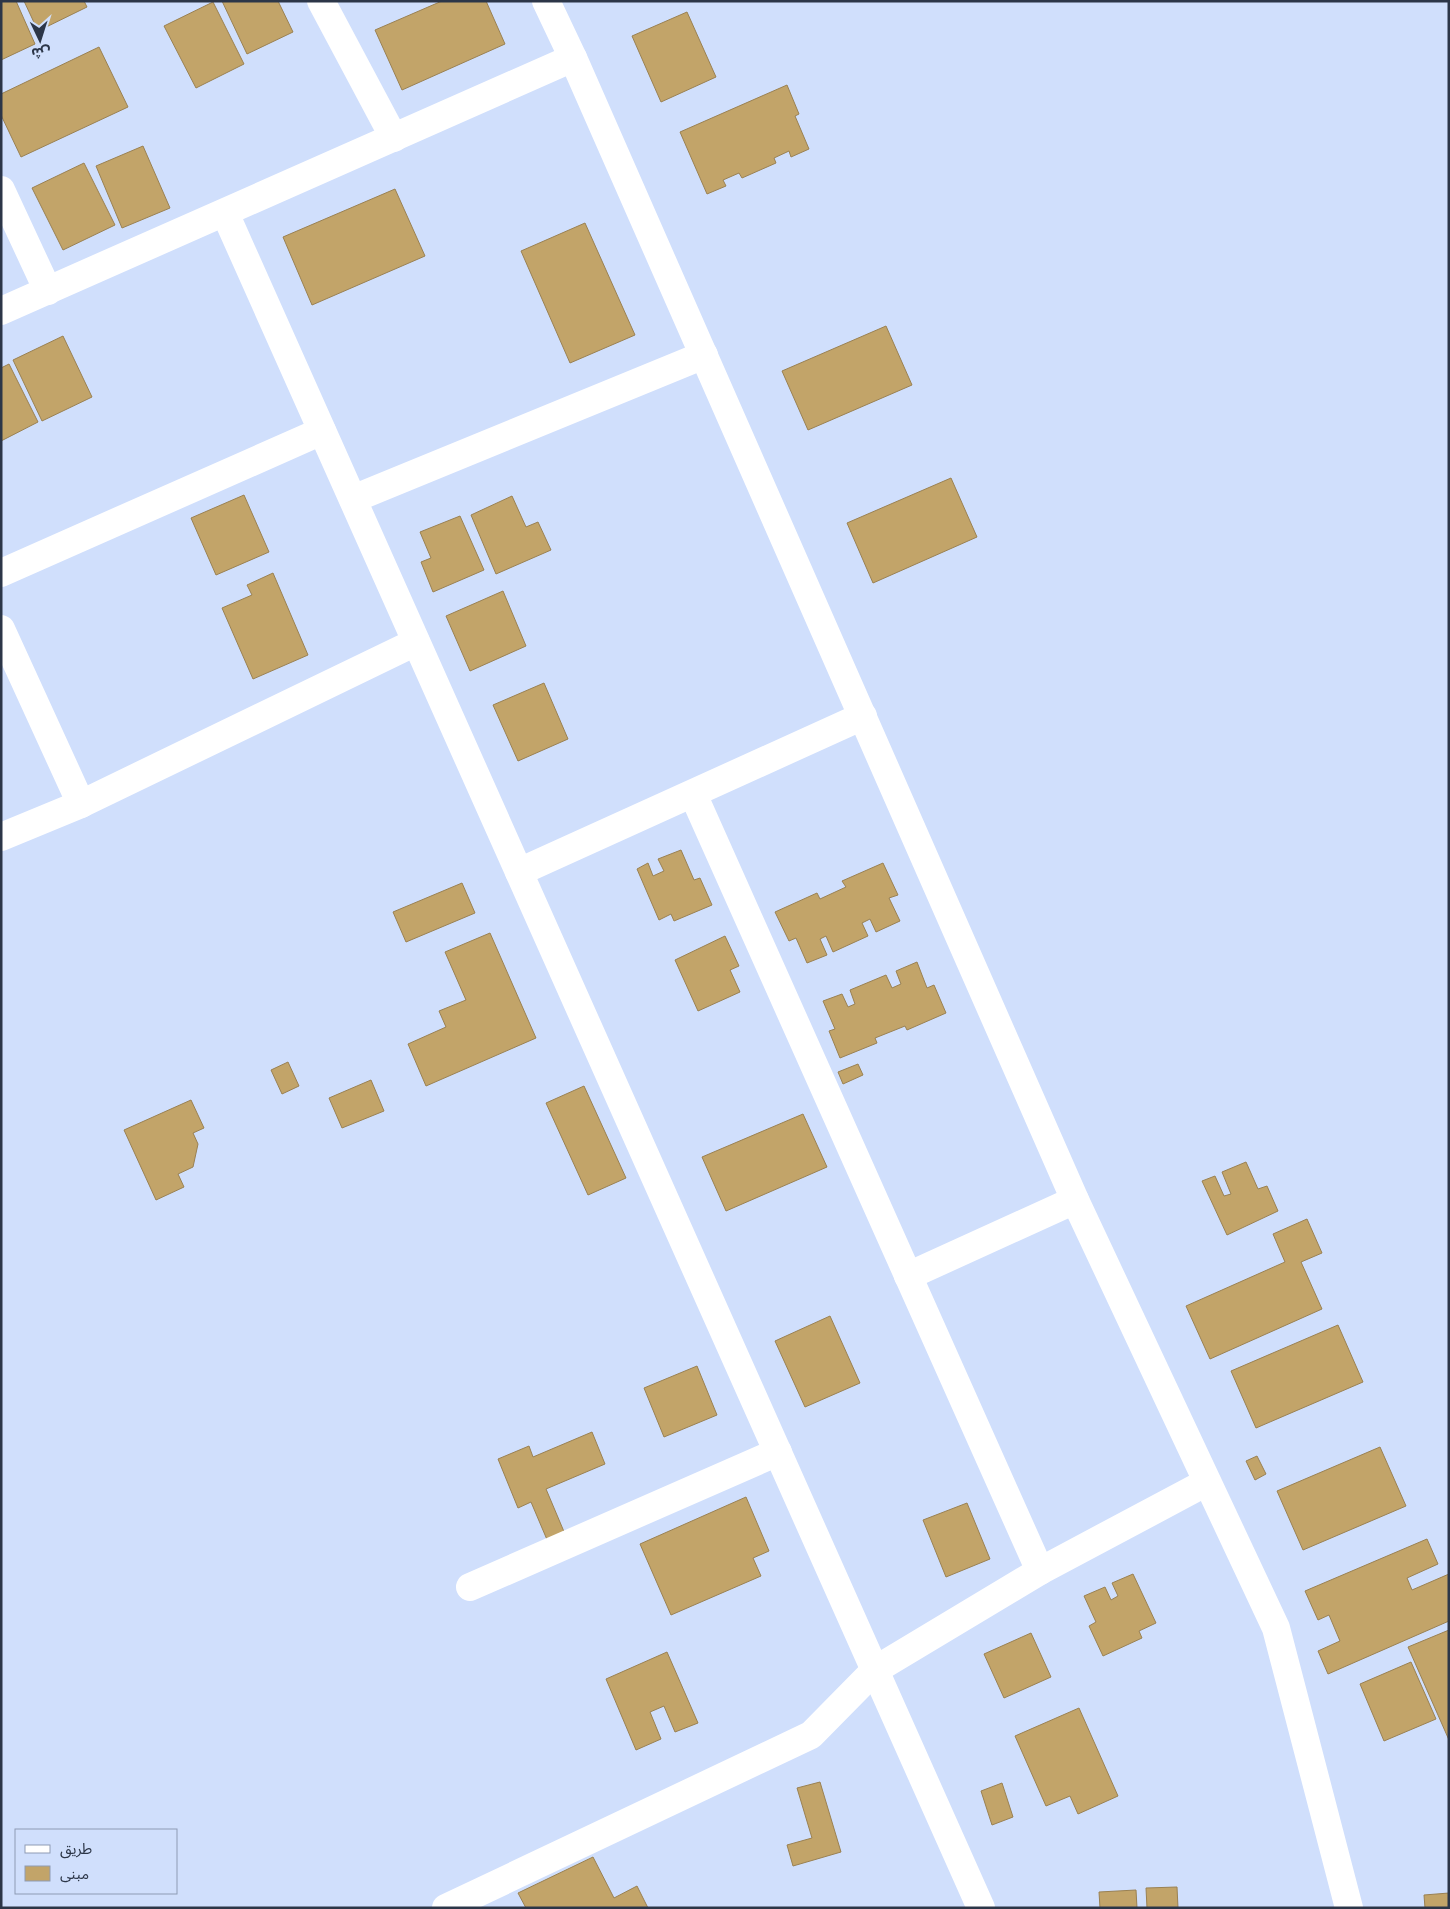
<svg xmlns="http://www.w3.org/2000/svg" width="1450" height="1909" font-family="'IBM Plex Sans','Noto Sans Arabic',sans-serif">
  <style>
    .building { fill: #c2a469; stroke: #9a8152 }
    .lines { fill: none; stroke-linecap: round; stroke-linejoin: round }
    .minor { stroke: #fff; stroke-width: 28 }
  </style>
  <rect width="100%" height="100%" fill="#d0dffc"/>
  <g class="building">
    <path d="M1,1H16L35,44L1,60Z"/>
    <path d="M24,1H84L87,7L38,31Z"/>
    <path d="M222,1H278L293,32L247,54Z"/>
    <path d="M442,1H486L505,44L402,90L375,30Z"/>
    <path d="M213,2L244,64L196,88L164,26Z"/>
    <path d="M687,12L716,77L661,102L632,36Z"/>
    <path d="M99,47L128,107L21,157L1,115V94Z"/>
    <path d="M787,85L799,114L795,116L809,149L791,157L789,151L774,158L776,163L742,178L739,173L723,180L726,186L707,194L680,132Z"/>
    <path d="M143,146L170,208L122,228L96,166Z"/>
    <path d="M84,163L115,225L63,250L32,188Z"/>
    <path d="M395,189L425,256L312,305L283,237Z"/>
    <path d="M585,223L635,335L570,363L521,251Z"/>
    <path d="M886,326L912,385L808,430L782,371Z"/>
    <path d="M63,336L92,397L42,421L13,360Z"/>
    <path d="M9,364L38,422L1,441V368Z"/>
    <path d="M951,478L977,537L873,583L847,523Z"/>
    <path d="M244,495L269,552L216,575L191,518Z"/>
    <path d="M512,496L526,527L538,522L551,550L496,574L471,515Z"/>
    <path d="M460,516L484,570L433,592L421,562L431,558L420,532Z"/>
    <path d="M273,573L308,655L253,679L222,608L252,595L247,585Z"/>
    <path d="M503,591L526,646L470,671L446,616Z"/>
    <path d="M544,683L568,739L518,761L493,705Z"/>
    <path d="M681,850L694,880L700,878L712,905L674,921L671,914L659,920L637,869L648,863L653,876L664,871L658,859Z"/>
    <path d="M883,863L898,895L889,898L900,921L876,932L870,919L862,923L868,936L833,952L826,936L820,939L827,955L807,963L796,938L789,941L775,912L817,893L820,899L846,887L842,881Z"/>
    <path d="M462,883L475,913L406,942L393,912Z"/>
    <path d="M490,933L536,1038L426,1086L408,1044L446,1027L439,1011L466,1000L445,952Z"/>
    <path d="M725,936L739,966L730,970L740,992L698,1011L675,960Z"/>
    <path d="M917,962L927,988L934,985L946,1013L907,1030L905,1026L875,1038L877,1043L840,1058L829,1031L835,1029L823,1001L842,994L848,1007L855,1004L850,990L886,975L892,988L901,984L896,971Z"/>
    <path d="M288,1062L299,1086L282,1094L271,1070Z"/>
    <path d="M858,1064L863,1075L843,1084L838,1072Z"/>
    <path d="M371,1080L384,1111L342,1128L329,1098Z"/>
    <path d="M584,1086L626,1178L588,1195L546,1103Z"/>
    <path d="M191,1100L204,1128L193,1133L198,1144L193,1167L178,1174L184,1187L156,1200L124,1130Z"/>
    <path d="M803,1114L827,1167L726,1211L702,1157Z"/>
    <path d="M1246,1162L1258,1189L1267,1186L1278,1211L1227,1235L1202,1181L1215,1176L1224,1196L1231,1194L1222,1172Z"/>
    <path d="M1307,1219L1322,1253L1301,1262L1322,1309L1210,1359L1186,1306L1285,1262L1273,1234Z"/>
    <path d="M830,1316L860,1383L805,1407L775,1341Z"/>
    <path d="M1338,1325L1363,1382L1256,1428L1231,1371Z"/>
    <path d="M697,1366L717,1415L664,1437L644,1388Z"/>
    <path d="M592,1432L605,1464L546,1489L565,1534L548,1542L531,1502L518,1508L498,1459L529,1446L533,1457Z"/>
    <path d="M1380,1447L1406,1506L1303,1550L1277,1491Z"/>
    <path d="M1257,1456L1266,1474L1255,1480L1246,1461Z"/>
    <path d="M746,1497L769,1551L753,1558L761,1576L671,1615L640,1544Z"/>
    <path d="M967,1503L990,1559L946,1577L923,1520Z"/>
    <path d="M1427,1539L1438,1564L1407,1578L1412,1590L1449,1574V1621L1328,1674L1318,1651L1340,1641L1329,1615L1318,1620L1305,1591Z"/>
    <path d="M1133,1574L1156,1623L1139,1631L1142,1638L1103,1656L1089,1626L1096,1622L1084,1596L1105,1587L1111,1600L1118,1596L1112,1583Z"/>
    <path d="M1449,1630V1740L1408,1647Z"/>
    <path d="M1031,1633L1051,1677L1004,1698L984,1654Z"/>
    <path d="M667,1652L698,1723L675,1732L664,1706L650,1712L661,1739L636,1750L606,1679Z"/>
    <path d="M1411,1662L1436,1719L1384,1741L1360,1684Z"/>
    <path d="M1079,1708L1118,1796L1078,1814L1070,1796L1046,1806L1015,1736Z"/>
    <path d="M820,1782L841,1852L793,1866L787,1845L812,1838L797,1788Z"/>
    <path d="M1002,1783L1013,1817L992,1825L981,1791Z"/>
    <path d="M593,1857L614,1898L637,1886L648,1908H526L518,1893Z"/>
    <path d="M1177,1887L1178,1908H1147L1146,1888Z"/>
    <path d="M1136,1890L1137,1908H1100L1099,1892Z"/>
    <path d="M1449,1893V1908H1425L1424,1895Z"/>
  </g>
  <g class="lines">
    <g class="minor">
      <path d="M321,1L394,138"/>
      <path d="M546,1L573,58L1075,1200L1276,1628L1349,1908"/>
      <path d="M1,190L48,291"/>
      <path d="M225,213L981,1908"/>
      <path d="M1,311L573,58"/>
      <path d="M353,499L704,355"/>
      <path d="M1,573L322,431"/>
      <path d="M1,629L81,804"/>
      <path d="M693,794L1040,1571"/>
      <path d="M1,837L81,804L416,642"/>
      <path d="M519,872L863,716"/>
      <path d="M908,1276L1075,1200"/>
      <path d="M470,1587L778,1452"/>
      <path d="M446,1908L811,1735L875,1670L1040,1571L1207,1482"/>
    </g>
  </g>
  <rect width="1450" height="1909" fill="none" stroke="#2c3648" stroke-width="5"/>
  <rect x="15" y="1829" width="162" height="65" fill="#d0dffc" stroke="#8e9bb4"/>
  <rect x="25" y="1845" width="25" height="8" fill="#ffffff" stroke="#8e9bb4"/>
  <text x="60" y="1854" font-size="15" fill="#2c3648">طريق</text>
  <rect x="25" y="1866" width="25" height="15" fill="#c2a469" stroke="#8e9bb4"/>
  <text x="60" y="1879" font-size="15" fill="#2c3648">مبنى</text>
  <g transform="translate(40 40) rotate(176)" stroke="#d0dffc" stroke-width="4" paint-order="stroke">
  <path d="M0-4L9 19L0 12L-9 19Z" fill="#2c3648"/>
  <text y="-8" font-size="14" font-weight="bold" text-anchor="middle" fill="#2c3648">ش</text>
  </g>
</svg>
